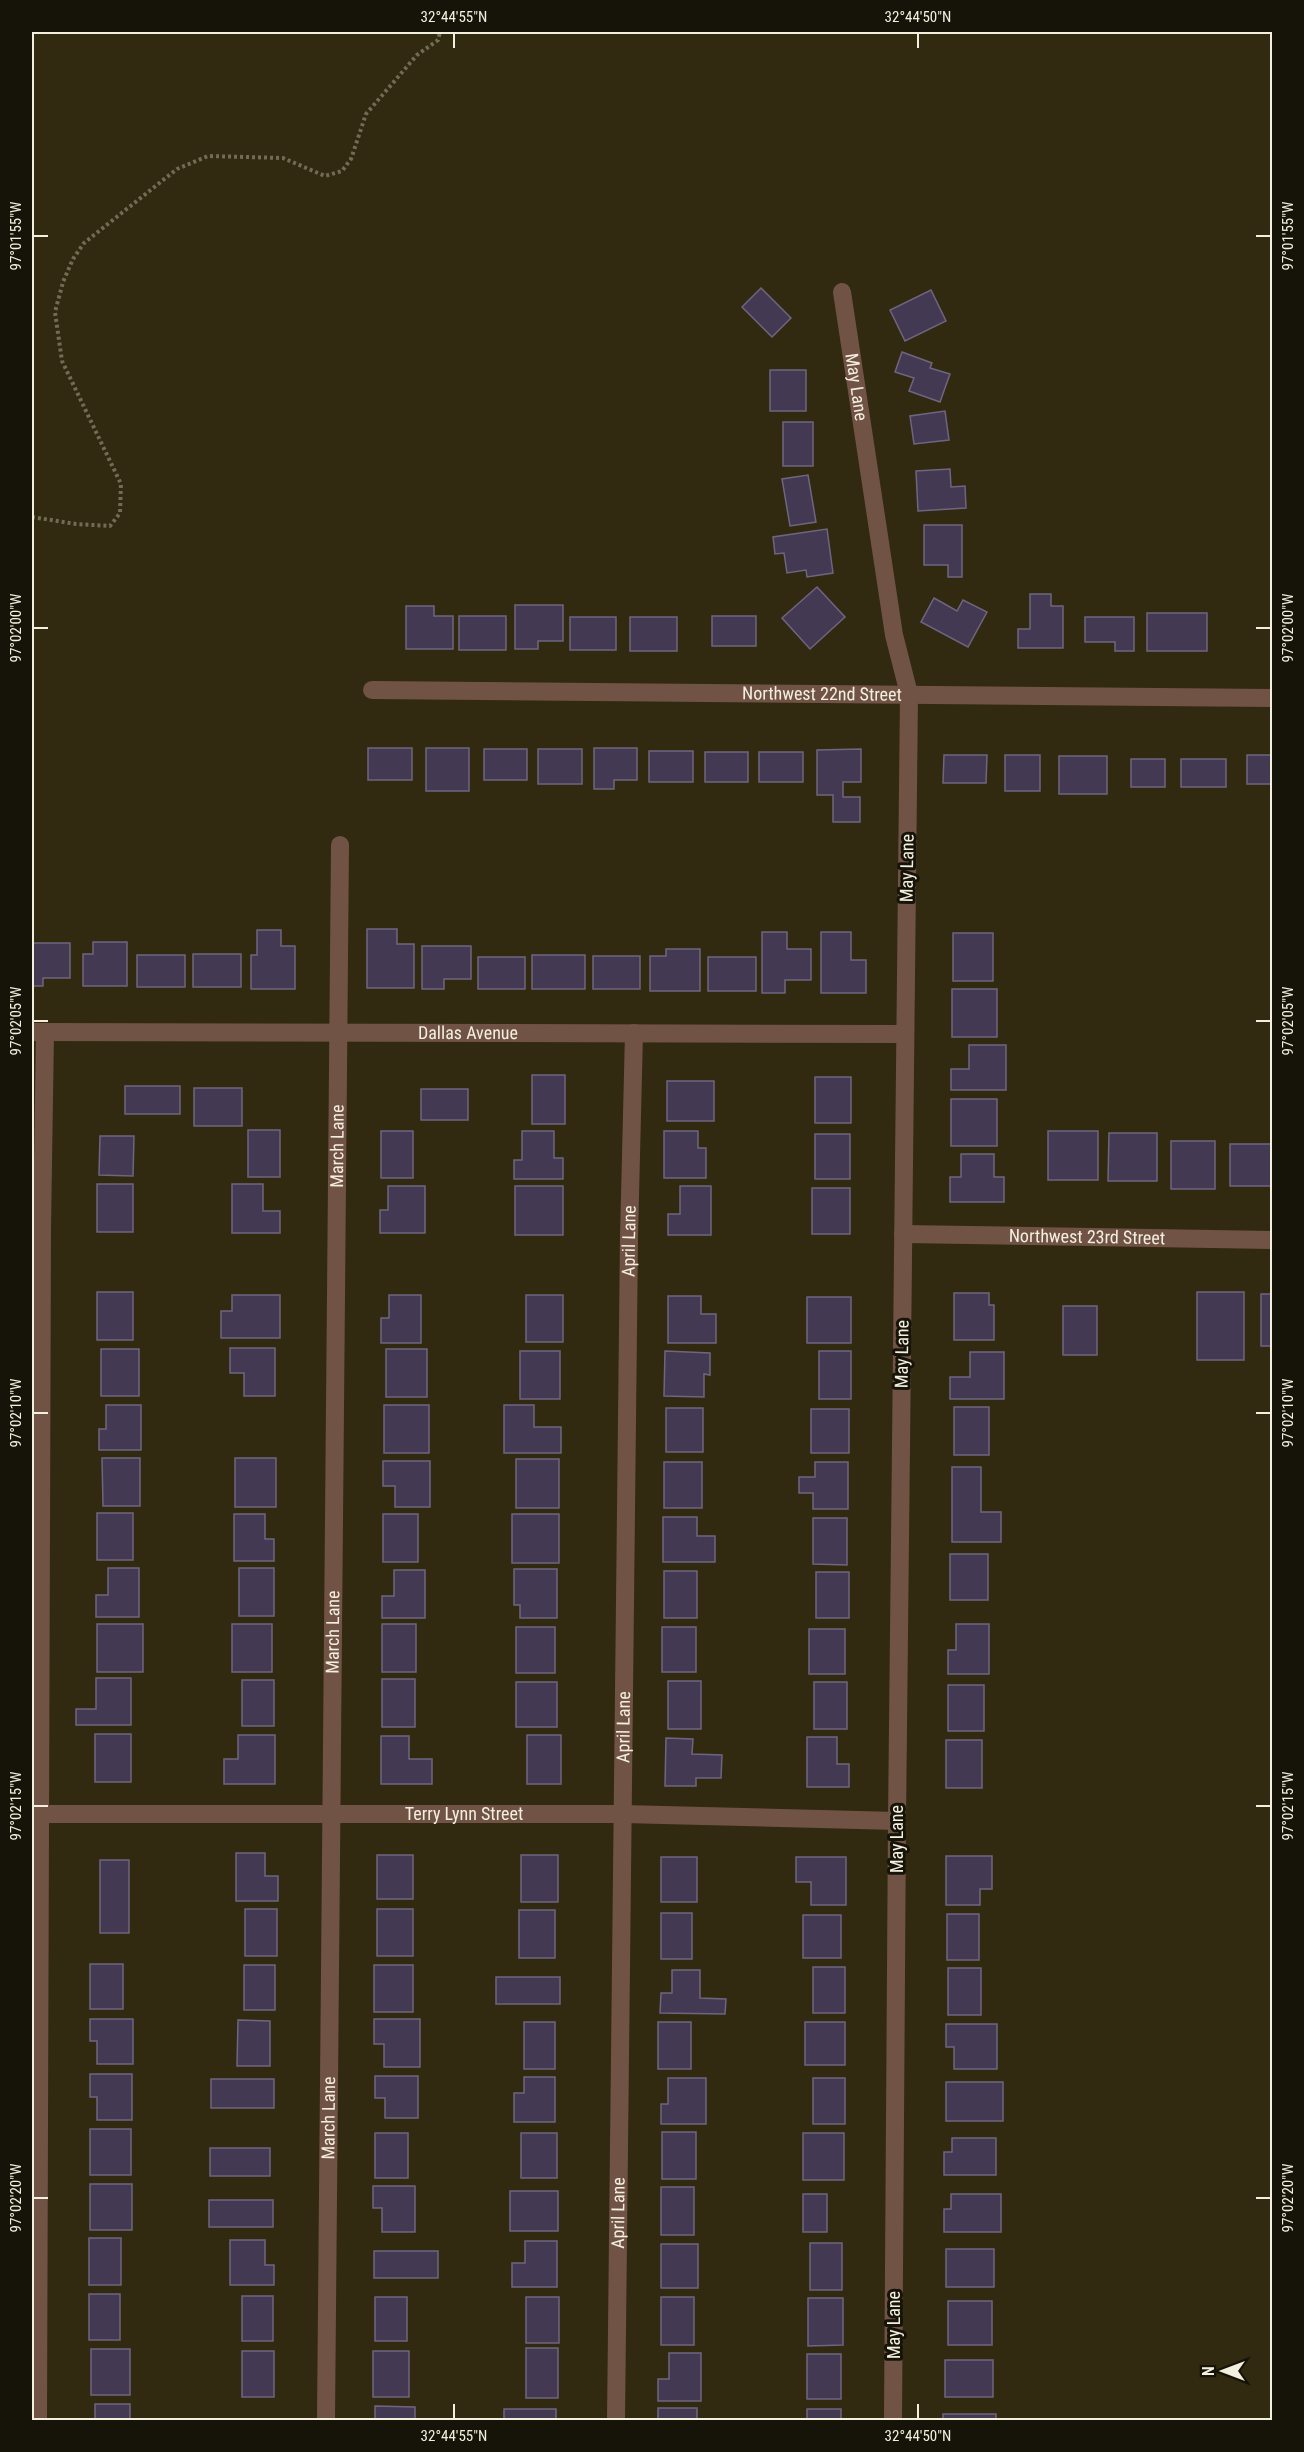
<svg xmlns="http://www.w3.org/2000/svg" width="1304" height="2452" font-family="'Roboto Condensed',sans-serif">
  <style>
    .building { fill: #433952; stroke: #6f657f; stroke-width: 1.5 }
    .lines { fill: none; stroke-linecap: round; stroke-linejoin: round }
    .path { stroke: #726c56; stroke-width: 4; stroke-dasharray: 3 3; stroke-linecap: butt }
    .minor { stroke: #715345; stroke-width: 18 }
    .ticks { fill: none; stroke: #f3efdf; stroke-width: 2 }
    .labels { text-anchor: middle; stroke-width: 6; stroke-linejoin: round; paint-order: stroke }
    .street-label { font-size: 18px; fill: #f3efdf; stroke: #161308 }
    .neatline { fill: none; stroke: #f3efdf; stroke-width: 2 }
    .ticks-label { font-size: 15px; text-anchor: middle; fill: #f3efdf }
  </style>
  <rect width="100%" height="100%" fill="#312a11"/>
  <g class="building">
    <path d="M761,288L791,318L772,337L742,307Z"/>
    <path d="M931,290L946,321L905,341L890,310Z"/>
    <path d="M902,352L932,363L930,368L950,374L940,402L909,391L914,378L895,372Z"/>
    <rect x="770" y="370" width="36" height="41"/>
    <path d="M945,411L949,440L914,444L910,416Z"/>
    <rect x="783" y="422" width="30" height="44"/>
    <path d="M950,469L951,487L965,486L966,508L918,511L916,471Z"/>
    <path d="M808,475L816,522L790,526L782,479Z"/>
    <path d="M924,525H962V577H948V565H924Z"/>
    <path d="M827,529L833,573L807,577L806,570L787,573L784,553L775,554L773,537Z"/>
    <path d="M817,587L845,617L810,649L782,618Z"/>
    <path d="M1030,594H1051V606H1063V648H1018V629H1030Z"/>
    <path d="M934,598L957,611L963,600L987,612L968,647L921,622Z"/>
    <path d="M515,605H563V641H538V649H515Z"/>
    <path d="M406,606H434V616H453V649H406Z"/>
    <rect x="1147" y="613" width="60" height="38"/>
    <rect x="459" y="616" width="47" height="34"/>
    <rect x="712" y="616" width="44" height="30"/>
    <rect x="570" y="617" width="46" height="33"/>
    <rect x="630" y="617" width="47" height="34"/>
    <path d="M1085,617H1134V651H1115V642H1085Z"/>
    <rect x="368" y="748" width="44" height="32"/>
    <rect x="426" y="748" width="43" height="43"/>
    <path d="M594,748H637V780H614V789H594Z"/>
    <rect x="484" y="749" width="43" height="31"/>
    <rect x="538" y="749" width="44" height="35"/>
    <path d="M861,749V782H843V797H860V822H833V795H817V750Z"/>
    <rect x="649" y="751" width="44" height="31"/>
    <rect x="705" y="752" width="43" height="30"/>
    <rect x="759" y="752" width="44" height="30"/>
    <path d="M944,755H987L986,783H943Z"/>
    <rect x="1005" y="755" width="35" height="36"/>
    <rect x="1247" y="755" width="25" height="29"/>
    <rect x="1059" y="756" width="48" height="38"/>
    <rect x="1131" y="759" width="34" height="28"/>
    <rect x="1181" y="759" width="45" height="28"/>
    <path d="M367,929H397V944H414V988H367Z"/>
    <path d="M257,930H281V946H295V989H251V955H257Z"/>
    <path d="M762,932H787V949H811V980H785V993H762Z"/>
    <path d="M821,932H851V960H866V993H821Z"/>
    <rect x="953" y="933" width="40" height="48"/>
    <path d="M93,942H127V986H83V954H93Z"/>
    <path d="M32,943H70V978H43V986H32Z"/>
    <path d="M422,946H471V979H444V989H422Z"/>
    <path d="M666,949H700V991H650V956H666Z"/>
    <rect x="193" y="954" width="48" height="33"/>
    <rect x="137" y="955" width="48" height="32"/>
    <rect x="532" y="955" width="53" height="34"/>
    <rect x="593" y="956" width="47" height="33"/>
    <rect x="478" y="957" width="47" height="32"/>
    <rect x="708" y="957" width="48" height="34"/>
    <rect x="952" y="989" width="45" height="48"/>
    <path d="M969,1045H1006V1090H951V1069H969Z"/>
    <rect x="532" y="1075" width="33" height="49"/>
    <rect x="815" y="1077" width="36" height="46"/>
    <rect x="667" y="1081" width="47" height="40"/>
    <rect x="125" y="1086" width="55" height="28"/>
    <rect x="194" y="1088" width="48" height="38"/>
    <rect x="421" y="1089" width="47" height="31"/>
    <rect x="951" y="1099" width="46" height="47"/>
    <rect x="248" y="1130" width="32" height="47"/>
    <rect x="381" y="1131" width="32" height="47"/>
    <path d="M522,1131H554V1158H563V1179H514V1160H522Z"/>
    <path d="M664,1131H698V1148H706V1178H664Z"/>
    <rect x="1048" y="1131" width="50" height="49"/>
    <path d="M1109,1133H1157V1181H1108Z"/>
    <rect x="815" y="1134" width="35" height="45"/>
    <path d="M100,1136H134L133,1176L99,1175Z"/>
    <rect x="1171" y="1141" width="44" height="48"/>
    <rect x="1230" y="1144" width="42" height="42"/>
    <path d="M961,1154H994V1177H1004V1202H950V1177H961Z"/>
    <rect x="97" y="1184" width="36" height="48"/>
    <path d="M232,1184H263V1211H280V1233H232Z"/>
    <path d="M388,1186H425V1233H380V1210H388Z"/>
    <rect x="515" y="1186" width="48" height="49"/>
    <path d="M680,1186H711V1235H668V1214H680Z"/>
    <rect x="812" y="1188" width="38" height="46"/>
    <rect x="97" y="1292" width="36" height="48"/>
    <rect x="1197" y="1292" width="47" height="68"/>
    <path d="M954,1293H989V1305H994V1340H954Z"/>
    <rect x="1261" y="1294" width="11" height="52"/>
    <path d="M232,1295H280V1338H221V1311H232Z"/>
    <path d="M389,1295H421V1343H381V1318H389Z"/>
    <rect x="526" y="1295" width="37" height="47"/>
    <path d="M668,1296H701V1314H716V1343H668Z"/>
    <rect x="807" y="1297" width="44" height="46"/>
    <rect x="1063" y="1306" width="34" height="49"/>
    <path d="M230,1348H275V1396H244V1373H230Z"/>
    <rect x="101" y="1349" width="38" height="47"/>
    <rect x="386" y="1349" width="41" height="48"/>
    <rect x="520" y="1351" width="40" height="48"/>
    <path d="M665,1351L710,1353V1375L704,1374V1397L664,1396Z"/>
    <rect x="819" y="1351" width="32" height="48"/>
    <path d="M970,1352H1004V1399H950V1377H970Z"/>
    <path d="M106,1405H141V1450H99V1429H106Z"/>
    <rect x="384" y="1405" width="45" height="48"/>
    <path d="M504,1405H534V1427H561V1453H504Z"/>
    <rect x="954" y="1407" width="35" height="48"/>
    <rect x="666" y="1408" width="37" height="44"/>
    <rect x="811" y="1409" width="38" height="44"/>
    <path d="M102,1458H140V1506H103Z"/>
    <rect x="235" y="1458" width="41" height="49"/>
    <rect x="516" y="1459" width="43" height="49"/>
    <path d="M383,1461H430V1507H395V1486H383Z"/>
    <rect x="664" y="1462" width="38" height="46"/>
    <path d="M815,1462H848V1509H813V1493H799V1477H815Z"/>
    <path d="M952,1467H981V1512H1001V1542H952Z"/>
    <rect x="97" y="1513" width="36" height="47"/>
    <path d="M234,1514H265V1539H274V1561H234Z"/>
    <rect x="383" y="1514" width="35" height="48"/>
    <rect x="512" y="1514" width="47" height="49"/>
    <path d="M663,1517H697V1536H715V1562H663Z"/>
    <path d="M813,1518H847V1565L813,1564Z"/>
    <rect x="950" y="1554" width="38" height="46"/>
    <path d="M108,1568H139V1617H96V1595H108Z"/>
    <rect x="239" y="1568" width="35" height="48"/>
    <path d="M514,1569H557V1618H520V1605H514Z"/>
    <path d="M394,1570H425V1618H382V1596H394Z"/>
    <rect x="664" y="1571" width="33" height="47"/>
    <rect x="816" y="1572" width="33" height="46"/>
    <rect x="97" y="1624" width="46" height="48"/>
    <rect x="232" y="1624" width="40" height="48"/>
    <rect x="382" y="1624" width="34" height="48"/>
    <path d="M956,1624H989V1674H948V1650H956Z"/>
    <rect x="516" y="1627" width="39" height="46"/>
    <rect x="662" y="1627" width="34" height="45"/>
    <rect x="809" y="1629" width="36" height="45"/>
    <path d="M96,1678H131V1725H76V1709H96Z"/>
    <rect x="382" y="1679" width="33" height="48"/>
    <rect x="242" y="1680" width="32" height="46"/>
    <rect x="668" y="1681" width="33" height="48"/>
    <rect x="516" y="1682" width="41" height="45"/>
    <rect x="814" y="1682" width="33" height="47"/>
    <rect x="948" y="1685" width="36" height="46"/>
    <rect x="95" y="1734" width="36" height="48"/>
    <path d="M238,1735H275V1784H224V1759H238Z"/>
    <rect x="527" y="1735" width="34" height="49"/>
    <path d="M381,1736H409V1759H432V1784H381Z"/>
    <path d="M807,1737H837V1764H849V1787H807Z"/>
    <path d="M666,1738L693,1739L692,1754L722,1755L721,1778H696V1786H665Z"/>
    <rect x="946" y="1740" width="36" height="48"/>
    <path d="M236,1853H265V1876H278V1901H236Z"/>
    <rect x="377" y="1855" width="36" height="44"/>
    <rect x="521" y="1855" width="37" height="47"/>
    <path d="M946,1856H992V1889H980V1905H946Z"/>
    <rect x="661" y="1857" width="36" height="45"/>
    <path d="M796,1857H846V1905H811V1882H796Z"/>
    <rect x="100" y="1860" width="29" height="73"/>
    <rect x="245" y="1909" width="32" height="47"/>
    <rect x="377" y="1909" width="36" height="47"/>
    <rect x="519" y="1910" width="36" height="48"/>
    <rect x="661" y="1913" width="31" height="46"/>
    <rect x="947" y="1914" width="32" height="46"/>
    <rect x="803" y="1915" width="38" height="43"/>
    <rect x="90" y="1964" width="33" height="45"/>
    <rect x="244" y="1965" width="31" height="45"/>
    <rect x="374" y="1965" width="39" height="47"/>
    <rect x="813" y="1967" width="32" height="46"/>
    <rect x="948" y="1968" width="33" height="47"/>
    <path d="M672,1970H700V1998L726,1999L725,2014L660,2013L661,1993H672Z"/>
    <rect x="496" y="1977" width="64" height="27"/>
    <path d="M90,2019H133V2064H97V2041H90Z"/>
    <path d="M374,2019H420V2067H384V2044H374Z"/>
    <path d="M238,2020L270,2021V2066H237Z"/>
    <rect x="524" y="2022" width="31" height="47"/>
    <rect x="658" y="2022" width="33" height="47"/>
    <rect x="805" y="2022" width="40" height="43"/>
    <path d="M946,2024H997V2069H954V2047H946Z"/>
    <path d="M90,2074H132V2120H97V2097H90Z"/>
    <path d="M375,2076H418V2118H385V2098H375Z"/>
    <path d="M524,2077H555V2122H514V2093H524Z"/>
    <path d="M668,2078H706V2124H661V2104H668Z"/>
    <rect x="813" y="2078" width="32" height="46"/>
    <rect x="211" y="2079" width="63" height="29"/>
    <rect x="946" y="2082" width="57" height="39"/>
    <rect x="90" y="2129" width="41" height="46"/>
    <rect x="662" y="2132" width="34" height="47"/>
    <rect x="375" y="2133" width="33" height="45"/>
    <rect x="521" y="2133" width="36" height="45"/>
    <rect x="803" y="2133" width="41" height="47"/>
    <path d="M952,2138H996V2175H944V2152H952Z"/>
    <rect x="210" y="2148" width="60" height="28"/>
    <rect x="90" y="2184" width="42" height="46"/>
    <path d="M373,2186H415V2232H382V2208H373Z"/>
    <rect x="661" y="2187" width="33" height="48"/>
    <rect x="510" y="2191" width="48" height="40"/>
    <rect x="803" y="2194" width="24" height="38"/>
    <path d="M951,2194H1001V2232H944V2209H951Z"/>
    <rect x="209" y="2200" width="64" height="27"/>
    <rect x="89" y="2238" width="32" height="47"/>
    <path d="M230,2240H265V2265H274V2285H230Z"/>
    <path d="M525,2241H557V2287H512V2263H525Z"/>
    <rect x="810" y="2243" width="32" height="47"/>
    <rect x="661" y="2244" width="37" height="44"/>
    <rect x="946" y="2249" width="48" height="38"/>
    <rect x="374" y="2251" width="64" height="27"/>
    <rect x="89" y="2294" width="31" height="46"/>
    <rect x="242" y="2296" width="31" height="45"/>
    <rect x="375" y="2297" width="32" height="44"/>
    <rect x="526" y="2297" width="33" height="46"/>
    <rect x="661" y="2297" width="33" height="48"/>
    <path d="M808,2298H843V2345L808,2346Z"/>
    <rect x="948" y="2301" width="44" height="44"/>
    <rect x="526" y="2348" width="32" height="50"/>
    <rect x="91" y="2349" width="39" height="46"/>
    <rect x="242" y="2351" width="32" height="46"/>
    <rect x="373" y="2351" width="36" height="46"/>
    <path d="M669,2353H701V2401H658V2379H669Z"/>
    <rect x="807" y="2354" width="34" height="45"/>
    <rect x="945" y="2360" width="48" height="37"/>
    <rect x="95" y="2404" width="35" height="16"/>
    <path d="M375,2406L415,2407V2420H375Z"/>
    <rect x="658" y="2408" width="39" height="12"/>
    <rect x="504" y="2409" width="52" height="11"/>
    <rect x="807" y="2409" width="34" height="11"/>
    <rect x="943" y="2414" width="53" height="6"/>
  </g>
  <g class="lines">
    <path class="path" d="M32,517L76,524L110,526L120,513L121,484L62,361L55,312L63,282L73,259L84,243L177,169L208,156L283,158L325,176L342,171L351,159L366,114L417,55L438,40L440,32"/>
    <g class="minor">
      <path id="s1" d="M842,292L894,635L909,694L897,1821L893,2420"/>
      <path id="s2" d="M372,690L1272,698"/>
      <path id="s3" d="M32,1032L905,1034"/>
      <path id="s4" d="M903,1234L1272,1240"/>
      <path id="s5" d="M32,1814H623L897,1821"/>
      <path d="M38,2420L42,1228L45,1032"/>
      <path id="s6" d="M326,2420L340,845"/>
      <path id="s7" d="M616,2420L629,1237L634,1033"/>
    </g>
  </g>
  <path class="ticks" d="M454,33V48M918,33V48M33,236H48M1256,236H1271M33,628H48M1256,628H1271M33,1021H48M1256,1021H1271M33,1413H48M1256,1413H1271M33,1806H48M1256,1806H1271M33,2198H48M1256,2198H1271M454,2404V2419M918,2404V2419"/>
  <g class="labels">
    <g class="street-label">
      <text dy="6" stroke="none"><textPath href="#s1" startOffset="96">May Lane</textPath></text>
      <text dy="6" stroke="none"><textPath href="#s2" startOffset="450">Northwest 22nd Street</textPath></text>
      <text transform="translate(907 868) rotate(-89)" y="6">May Lane</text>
      <text dy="6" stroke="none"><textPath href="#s3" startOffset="436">Dallas Avenue</textPath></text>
      <text dy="6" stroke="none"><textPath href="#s6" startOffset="1274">March Lane</textPath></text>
      <text dy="6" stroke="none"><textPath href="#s4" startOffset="184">Northwest 23rd Street</textPath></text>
      <text dy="6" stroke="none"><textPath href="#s7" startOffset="1179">April Lane</textPath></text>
      <text transform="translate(902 1354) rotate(-89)" y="6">May Lane</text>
      <text dy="6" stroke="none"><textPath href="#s6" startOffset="788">March Lane</textPath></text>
      <text dy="6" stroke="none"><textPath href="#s7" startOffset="693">April Lane</textPath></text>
      <text dy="6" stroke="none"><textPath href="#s5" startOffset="432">Terry Lynn Street</textPath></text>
      <text transform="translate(897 1839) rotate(-90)" y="6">May Lane</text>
      <text dy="6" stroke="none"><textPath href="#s6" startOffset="302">March Lane</textPath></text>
      <text dy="6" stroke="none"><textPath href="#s7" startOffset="207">April Lane</textPath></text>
      <text transform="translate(894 2325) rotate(-90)" y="6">May Lane</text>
    </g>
  </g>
  <rect width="1304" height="2452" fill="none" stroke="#161308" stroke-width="66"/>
  <g transform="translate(1223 2371) rotate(270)" stroke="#161308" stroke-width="4.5" paint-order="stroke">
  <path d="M0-4.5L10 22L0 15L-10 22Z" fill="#f3efdf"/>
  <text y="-9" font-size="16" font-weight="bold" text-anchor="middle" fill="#f3efdf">N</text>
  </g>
  <rect x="33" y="33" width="1238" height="2386" class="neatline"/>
  <g class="ticks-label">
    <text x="454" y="22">32°44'55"N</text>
    <text x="918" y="22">32°44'50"N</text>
    <text transform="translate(1288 236) rotate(-90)" y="5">97°01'55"W</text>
    <text transform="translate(16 236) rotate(-90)" y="5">97°01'55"W</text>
    <text transform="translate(1288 628) rotate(-90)" y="5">97°02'00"W</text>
    <text transform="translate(16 628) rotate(-90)" y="5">97°02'00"W</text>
    <text transform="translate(1288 1021) rotate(-90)" y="5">97°02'05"W</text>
    <text transform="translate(16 1021) rotate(-90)" y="5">97°02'05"W</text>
    <text transform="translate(1288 1413) rotate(-90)" y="5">97°02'10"W</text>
    <text transform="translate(16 1413) rotate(-90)" y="5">97°02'10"W</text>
    <text transform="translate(16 1806) rotate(-90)" y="5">97°02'15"W</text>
    <text transform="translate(1288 1806) rotate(-90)" y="5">97°02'15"W</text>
    <text transform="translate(16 2198) rotate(-90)" y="5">97°02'20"W</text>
    <text transform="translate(1288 2198) rotate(-90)" y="5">97°02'20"W</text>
    <text x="454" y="2441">32°44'55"N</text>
    <text x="918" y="2441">32°44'50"N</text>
  </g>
</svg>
